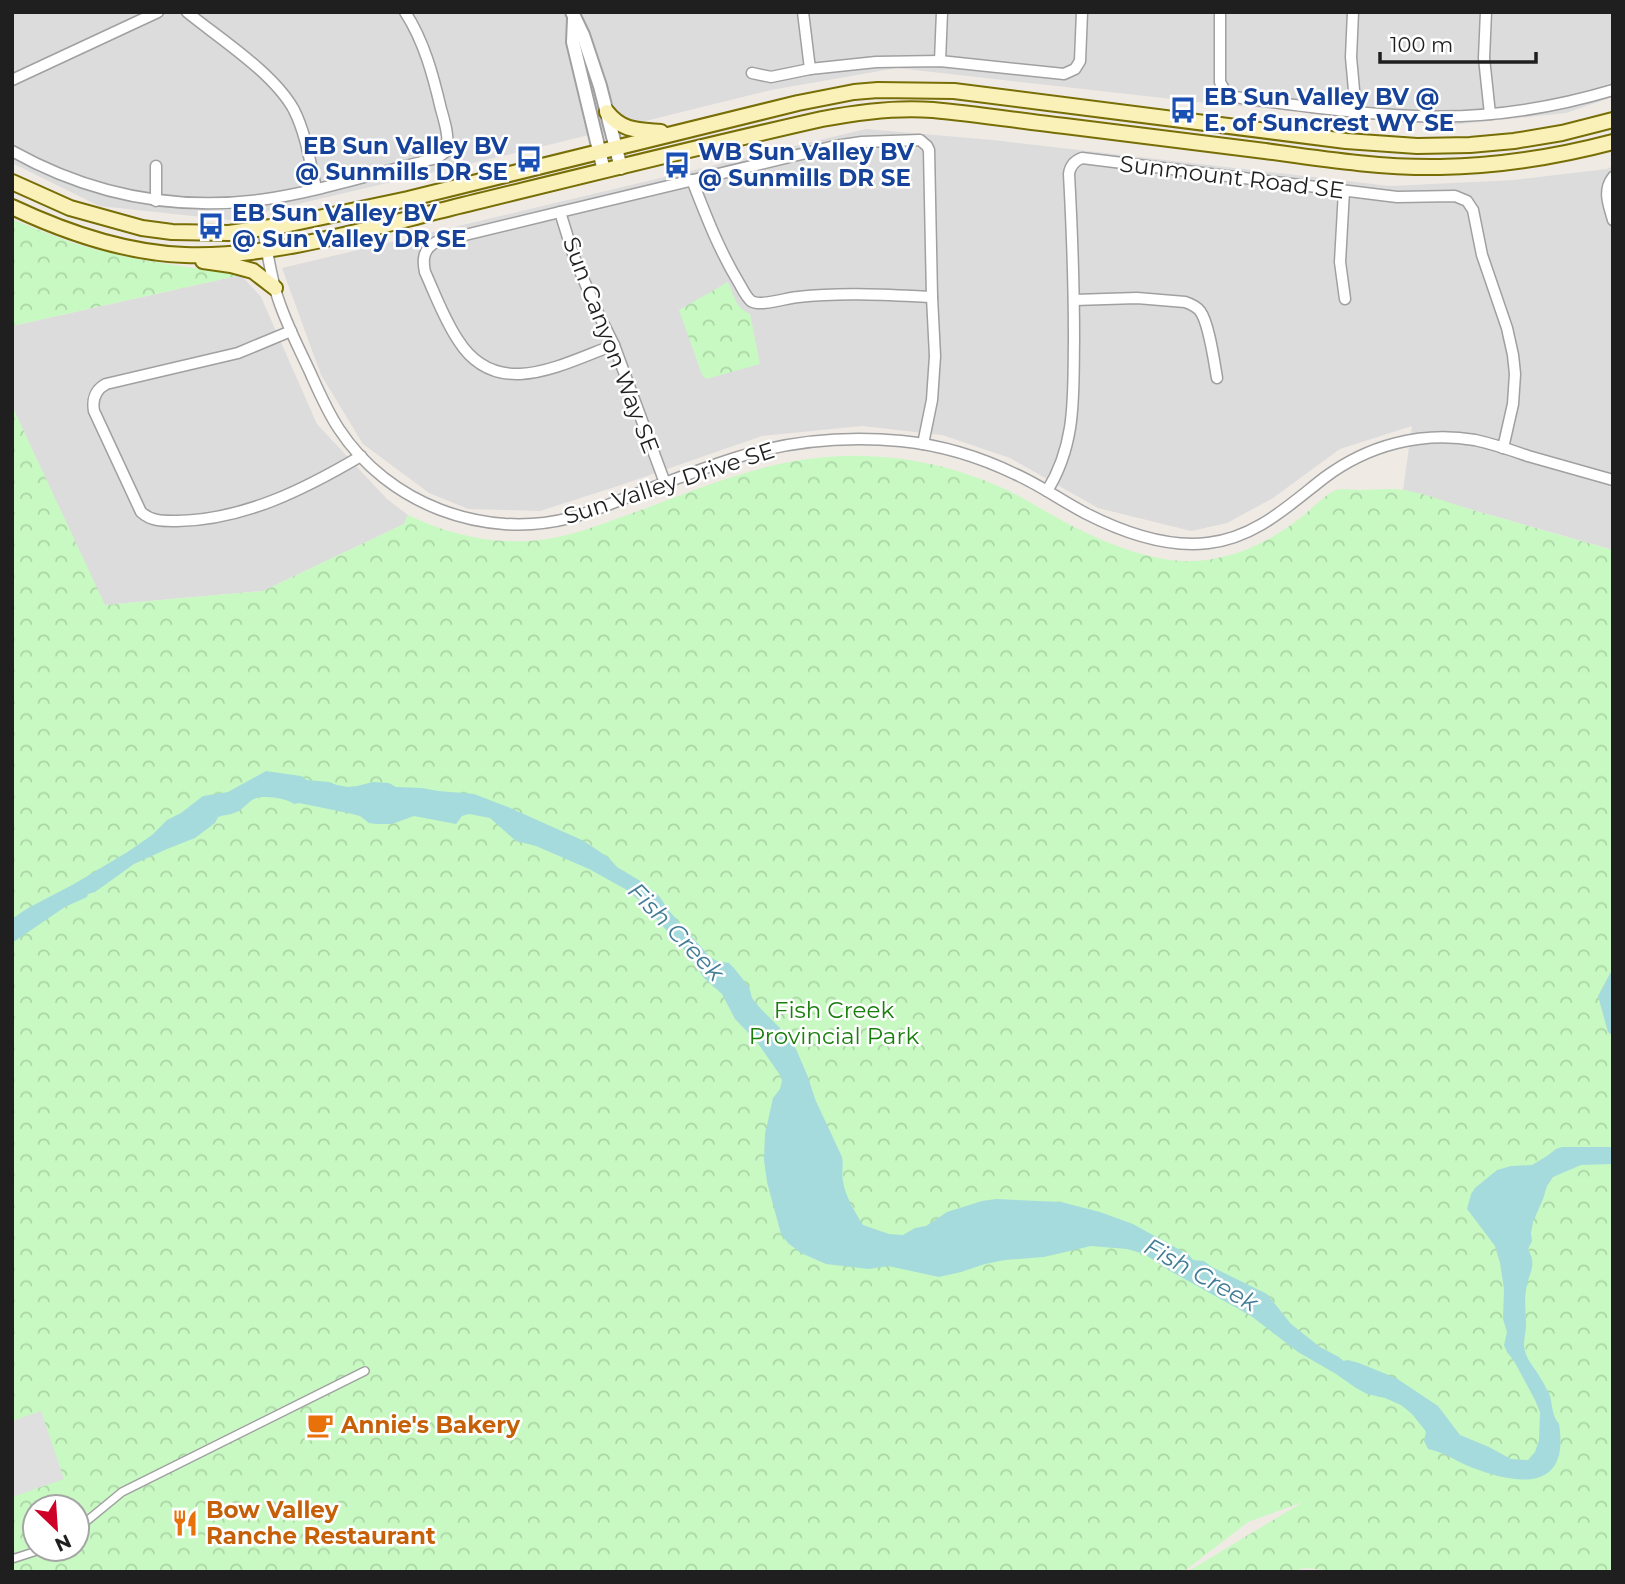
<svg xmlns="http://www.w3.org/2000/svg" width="1625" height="1584" font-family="Montserrat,sans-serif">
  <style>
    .residential { fill: #dddcdc }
    .park { fill: url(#park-crowns); fill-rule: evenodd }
    .parking { fill: #dfdfdf }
    .water { fill: #a6dbdd }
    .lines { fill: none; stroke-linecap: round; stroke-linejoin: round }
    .pedestrian-casing { stroke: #a0a0a0; stroke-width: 10 }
    .minor-casing { stroke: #a0a0a0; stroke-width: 13 }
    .tertiary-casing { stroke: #a0a0a0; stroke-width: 16 }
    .secondary-casing { stroke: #776e05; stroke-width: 18 }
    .pedestrian { stroke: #fff; stroke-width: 7 }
    .minor { stroke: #fff; stroke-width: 10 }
    .tertiary { stroke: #fff; stroke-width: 12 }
    .secondary { stroke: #faf1b9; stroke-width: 14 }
    .labels { text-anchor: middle; stroke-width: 5; stroke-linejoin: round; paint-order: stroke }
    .transit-label { font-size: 23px; font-weight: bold; fill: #164399; stroke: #fff; text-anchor: start }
    .street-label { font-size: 23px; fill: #1f1f1f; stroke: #fff }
    .park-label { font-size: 23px; fill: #187e0c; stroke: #fff }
    .food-label { font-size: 23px; font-weight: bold; fill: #c56008; stroke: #fff; text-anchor: start }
    .water-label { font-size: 24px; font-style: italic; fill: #427d97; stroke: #fff }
  </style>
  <defs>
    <pattern id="park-crowns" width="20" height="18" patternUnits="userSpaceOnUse" patternTransform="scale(1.75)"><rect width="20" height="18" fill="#c8f9c2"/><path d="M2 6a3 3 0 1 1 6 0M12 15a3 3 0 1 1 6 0" fill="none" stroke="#abd5a6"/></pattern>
  </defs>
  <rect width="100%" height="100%" fill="#f0eae5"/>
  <g class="residential">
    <path d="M12,12H1613V97L1566,113L1451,125L1216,104L897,68L771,90L528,150L230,220L99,206L12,163Z"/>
    <path d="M866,129L993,140L1390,186L1514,180L1607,169L1613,166V550L1403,490L1412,426L1340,449L1273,498L1227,523L1191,531L1098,508L1010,458L942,435L862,426L762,436L618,486L540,511L468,509L429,493L363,444L321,375L282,268Z"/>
    <path d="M241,275L261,297L317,424L387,499L408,515L404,524L263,591L104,605L12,406V326Z"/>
  </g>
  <g class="park">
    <path d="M12,219C39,230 66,242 95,249C142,262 192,267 241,275L12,326Z"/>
    <path d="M728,282C734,296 736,308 750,314L760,364L706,379L702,375L679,310Z"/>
    <path d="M12,406L105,605L263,591L404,524L408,515C445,533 485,543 526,541C562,540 596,526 630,514C701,488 768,458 844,456C903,454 964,468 1017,495C1032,503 1046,512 1061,520C1094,538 1131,554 1169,560C1218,566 1261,548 1299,519C1308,512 1325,495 1334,491C1341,488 1352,490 1359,490C1374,490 1390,488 1404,490C1427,494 1450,503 1472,510C1519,523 1566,537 1613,550V1572H1345L1305,1568L1290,1572H1187L1303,1502L1248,1522L1183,1572H12ZM35,1507H77V1549H35Z"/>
  </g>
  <path class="parking" d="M41,1411L64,1479L12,1497V1421Z"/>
  <g class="water">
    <path d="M266,771L301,776L307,780L329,782L337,785L348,787L357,786L373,782L389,783L396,787L422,788L438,791L464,793L474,794L508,807L584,841L609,858L617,867L642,882L659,896L670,912L710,957L717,961L729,963L734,968L749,987L752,998L761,1009L780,1028L796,1049L808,1077L815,1099L842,1157C844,1165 841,1173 843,1181C845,1196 855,1212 863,1225L889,1234L903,1235L915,1228L926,1226L947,1212L982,1201L996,1199L1061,1202L1100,1212L1133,1224L1189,1255L1193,1260L1204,1261L1212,1267L1267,1294L1291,1324L1320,1347L1339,1357L1343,1361L1348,1360L1359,1363L1396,1378L1438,1406L1460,1435L1489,1447L1511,1459L1528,1460L1535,1452L1539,1440L1540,1412L1535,1400L1514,1361L1507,1352L1504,1345L1507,1332L1503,1319L1504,1289L1500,1263L1495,1246L1467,1209L1471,1194L1475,1188L1497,1170L1511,1166L1532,1165L1547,1156L1556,1149L1562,1147H1613V1164L1581,1165L1553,1177L1547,1186L1543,1199L1533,1222L1531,1233L1532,1241L1528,1249C1538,1267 1528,1273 1526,1290C1524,1301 1526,1313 1526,1324C1526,1331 1524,1339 1524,1345C1525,1360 1535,1367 1541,1379C1544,1383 1546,1389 1549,1393C1553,1404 1551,1415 1559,1424C1570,1492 1518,1485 1473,1468C1457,1462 1445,1452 1428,1449L1424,1441L1426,1432L1424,1429L1412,1414L1401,1405L1385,1398L1367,1394L1356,1388L1336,1374L1298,1352L1251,1316L1172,1272L1144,1254L1127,1249L1091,1246L1044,1257L1005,1260L985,1264L961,1272L939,1277L888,1266L869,1269L826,1264L801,1253L788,1243L781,1234L767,1182L764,1160L765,1134L773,1098L780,1089L782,1081L780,1075L757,1042L735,1019L722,994L704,978L687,953L640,901L627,890L589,869L536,846L516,841L490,818L469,814L462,816L456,824L414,816L392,824H376L369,823L360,816L348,813L299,803L294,804C286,798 261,794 252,800C246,804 242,811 234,813C229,815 223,815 218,817L215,823L195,838L167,849L134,864L95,892L88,894L87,897L65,907L12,943V919L28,908L74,884L129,851L152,835L167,820L181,813L203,796L228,792Z"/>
    <path d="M1613,968V1036L1608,1032L1598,996Z"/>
  </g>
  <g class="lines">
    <g class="pedestrian-casing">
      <g id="pedestrian">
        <path d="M77,1529L122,1492L365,1371"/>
        <path d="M12,1559L43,1549"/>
      </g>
    </g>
    <g class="minor-casing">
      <g id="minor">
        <path d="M187,12C220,39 274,73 294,110C306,134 310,162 316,188"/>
        <path d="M803,12L810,69L876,62L940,61L1064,74L1075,69L1080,61L1082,12"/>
        <path d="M1220,12V82L1225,91L1234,97C1295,105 1355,114 1416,116C1482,119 1549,109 1613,90"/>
        <path d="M1353,12L1351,57L1356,112"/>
        <path d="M1486,12L1484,58L1490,114"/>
        <path d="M940,61L942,12"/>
        <path d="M752,73L771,77L810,69"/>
        <path d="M12,80L158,12"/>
        <path d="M12,151C89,194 172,211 260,200C318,192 379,172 437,158L447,151C449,136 445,123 441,109C433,75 424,41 405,12"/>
        <path d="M156,166V201"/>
        <path d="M1613,177C1602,191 1609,205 1613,220"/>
        <path d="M692,180C706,216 719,250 739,283C742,288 746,297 751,301C760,307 786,298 798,297C843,292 887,295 932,297"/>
        <path d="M1344,191L1340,262L1345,299"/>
        <path d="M560,212L436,242C424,249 422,258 425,272C435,294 444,319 458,340C497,402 562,364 614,345"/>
        <path d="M263,229C267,250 270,271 276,292C284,320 298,346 310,372C319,392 327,411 339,429C388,504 484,540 570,518C588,513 605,506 623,499C660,485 697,470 735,458C788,441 845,436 901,441C940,445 980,457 1015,474C1040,485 1062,501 1085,513C1122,532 1166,548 1208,543C1255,538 1288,506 1324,478C1368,445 1421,431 1475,440C1493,444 1511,450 1528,456C1557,464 1585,472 1613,480"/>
        <path d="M1074,300L1137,298L1185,302C1191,304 1196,306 1200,311C1209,323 1214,361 1217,378"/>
        <path d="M291,331L238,353L106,384C95,390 92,400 94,411L141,512C152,522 164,521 177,521C244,520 305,489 361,456"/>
        <path d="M665,483L614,345L597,311L574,257L560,212L835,146L862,142L920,140L927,146L929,150L932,297L935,356L932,400L923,444"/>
        <path d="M1047,491C1077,443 1073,394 1074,340C1074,285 1072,229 1069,174C1070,166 1074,161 1082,158L1397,197L1455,196L1467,201L1473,210L1482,255L1507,328L1513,355L1515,374L1513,404L1503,448"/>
      </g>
    </g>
    <g class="tertiary-casing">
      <g id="tertiary">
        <path d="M572,12L583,35L600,86L621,168"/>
        <path d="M574,19L573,42L604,171"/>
      </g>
    </g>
    <g class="secondary-casing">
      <g id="secondary">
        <path d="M607,112C622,131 637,130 661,132"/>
        <path d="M12,182L70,208L142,228L172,232L229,233L285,225L408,199L798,103L854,92L878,90L954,91L1346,141L1417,146L1470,145L1514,141L1562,133L1613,120"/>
        <path d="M12,207C65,232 125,253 185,255C273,258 366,229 451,208C574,178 698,147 822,119C858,112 897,107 933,110C977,114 1021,121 1065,126C1132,135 1199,143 1265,151C1323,159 1381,168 1440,167C1498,166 1556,157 1613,142"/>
        <path d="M203,261L231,265L253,271L275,288"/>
      </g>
    </g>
    <use href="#pedestrian" class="pedestrian"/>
    <use href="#minor" class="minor"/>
    <use href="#tertiary" class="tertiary"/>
    <use href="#secondary" class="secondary"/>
  </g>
  <defs>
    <g id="bus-bare" transform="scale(2.1)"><path d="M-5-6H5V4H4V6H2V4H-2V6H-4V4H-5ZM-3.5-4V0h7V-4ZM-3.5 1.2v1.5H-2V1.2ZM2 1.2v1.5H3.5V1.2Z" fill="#1a4fb4" stroke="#fff" stroke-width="2.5" paint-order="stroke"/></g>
    <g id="cafe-bare" transform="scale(2.1)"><path d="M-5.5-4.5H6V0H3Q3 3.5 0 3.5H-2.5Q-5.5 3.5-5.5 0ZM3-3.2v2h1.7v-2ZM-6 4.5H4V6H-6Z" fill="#e8710a" stroke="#fff" stroke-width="2.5" paint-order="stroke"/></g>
    <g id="restaurant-bare" transform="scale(2.1)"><path d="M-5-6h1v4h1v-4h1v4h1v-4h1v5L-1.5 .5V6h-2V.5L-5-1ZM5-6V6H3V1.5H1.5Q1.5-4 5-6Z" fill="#e8710a" stroke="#fff" stroke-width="2.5" paint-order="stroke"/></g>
  </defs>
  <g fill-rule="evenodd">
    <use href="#bus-bare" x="1183" y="110"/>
    <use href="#bus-bare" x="529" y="159"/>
    <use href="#bus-bare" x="677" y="165"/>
    <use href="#bus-bare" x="211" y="226"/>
    <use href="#cafe-bare" x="320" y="1425"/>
    <use href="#restaurant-bare" x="185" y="1523"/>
  </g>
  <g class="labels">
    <g class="transit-label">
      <text x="1204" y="105">EB Sun Valley BV @<tspan x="1204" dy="26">E. of Suncrest WY SE</tspan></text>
      <text x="508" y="154" text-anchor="end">EB Sun Valley BV<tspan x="508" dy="26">@ Sunmills DR SE</tspan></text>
      <text x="698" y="160">WB Sun Valley BV<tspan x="698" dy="26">@ Sunmills DR SE</tspan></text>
      <text x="232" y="221">EB Sun Valley BV<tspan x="232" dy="26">@ Sun Valley DR SE</tspan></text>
    </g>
    <g class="street-label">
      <text transform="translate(1232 177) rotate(7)" y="8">Sunmount Road SE</text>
      <text transform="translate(611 345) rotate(69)" y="8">Sun Canyon Way SE</text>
      <text transform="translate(669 483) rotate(-18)" y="8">Sun Valley Drive SE</text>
    </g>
    <g class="park-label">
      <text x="834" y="1018">Fish Creek<tspan x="834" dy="26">Provincial Park</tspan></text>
    </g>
    <g class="food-label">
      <text x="341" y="1433">Annie's Bakery</text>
      <text x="206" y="1518">Bow Valley<tspan x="206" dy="26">Ranche Restaurant</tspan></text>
    </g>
    <g class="water-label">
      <text transform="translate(676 932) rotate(46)" y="8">Fish Creek</text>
      <text transform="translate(1201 1275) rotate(29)" y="8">Fish Creek</text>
    </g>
  </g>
  <rect width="1625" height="1584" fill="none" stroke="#1f1f1f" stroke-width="28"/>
  <g transform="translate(56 1528) rotate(155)"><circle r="33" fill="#ffffff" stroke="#a5a5a5" stroke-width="2"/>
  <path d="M0-5L12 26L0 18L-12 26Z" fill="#ce0027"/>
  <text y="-10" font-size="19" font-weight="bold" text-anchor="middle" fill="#1f1f1f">N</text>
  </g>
  <path d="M1380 52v10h156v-10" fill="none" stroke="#1f1f1f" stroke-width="3.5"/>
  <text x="1390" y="52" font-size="21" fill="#1f1f1f" stroke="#ffffff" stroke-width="5" paint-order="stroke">100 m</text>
</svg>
